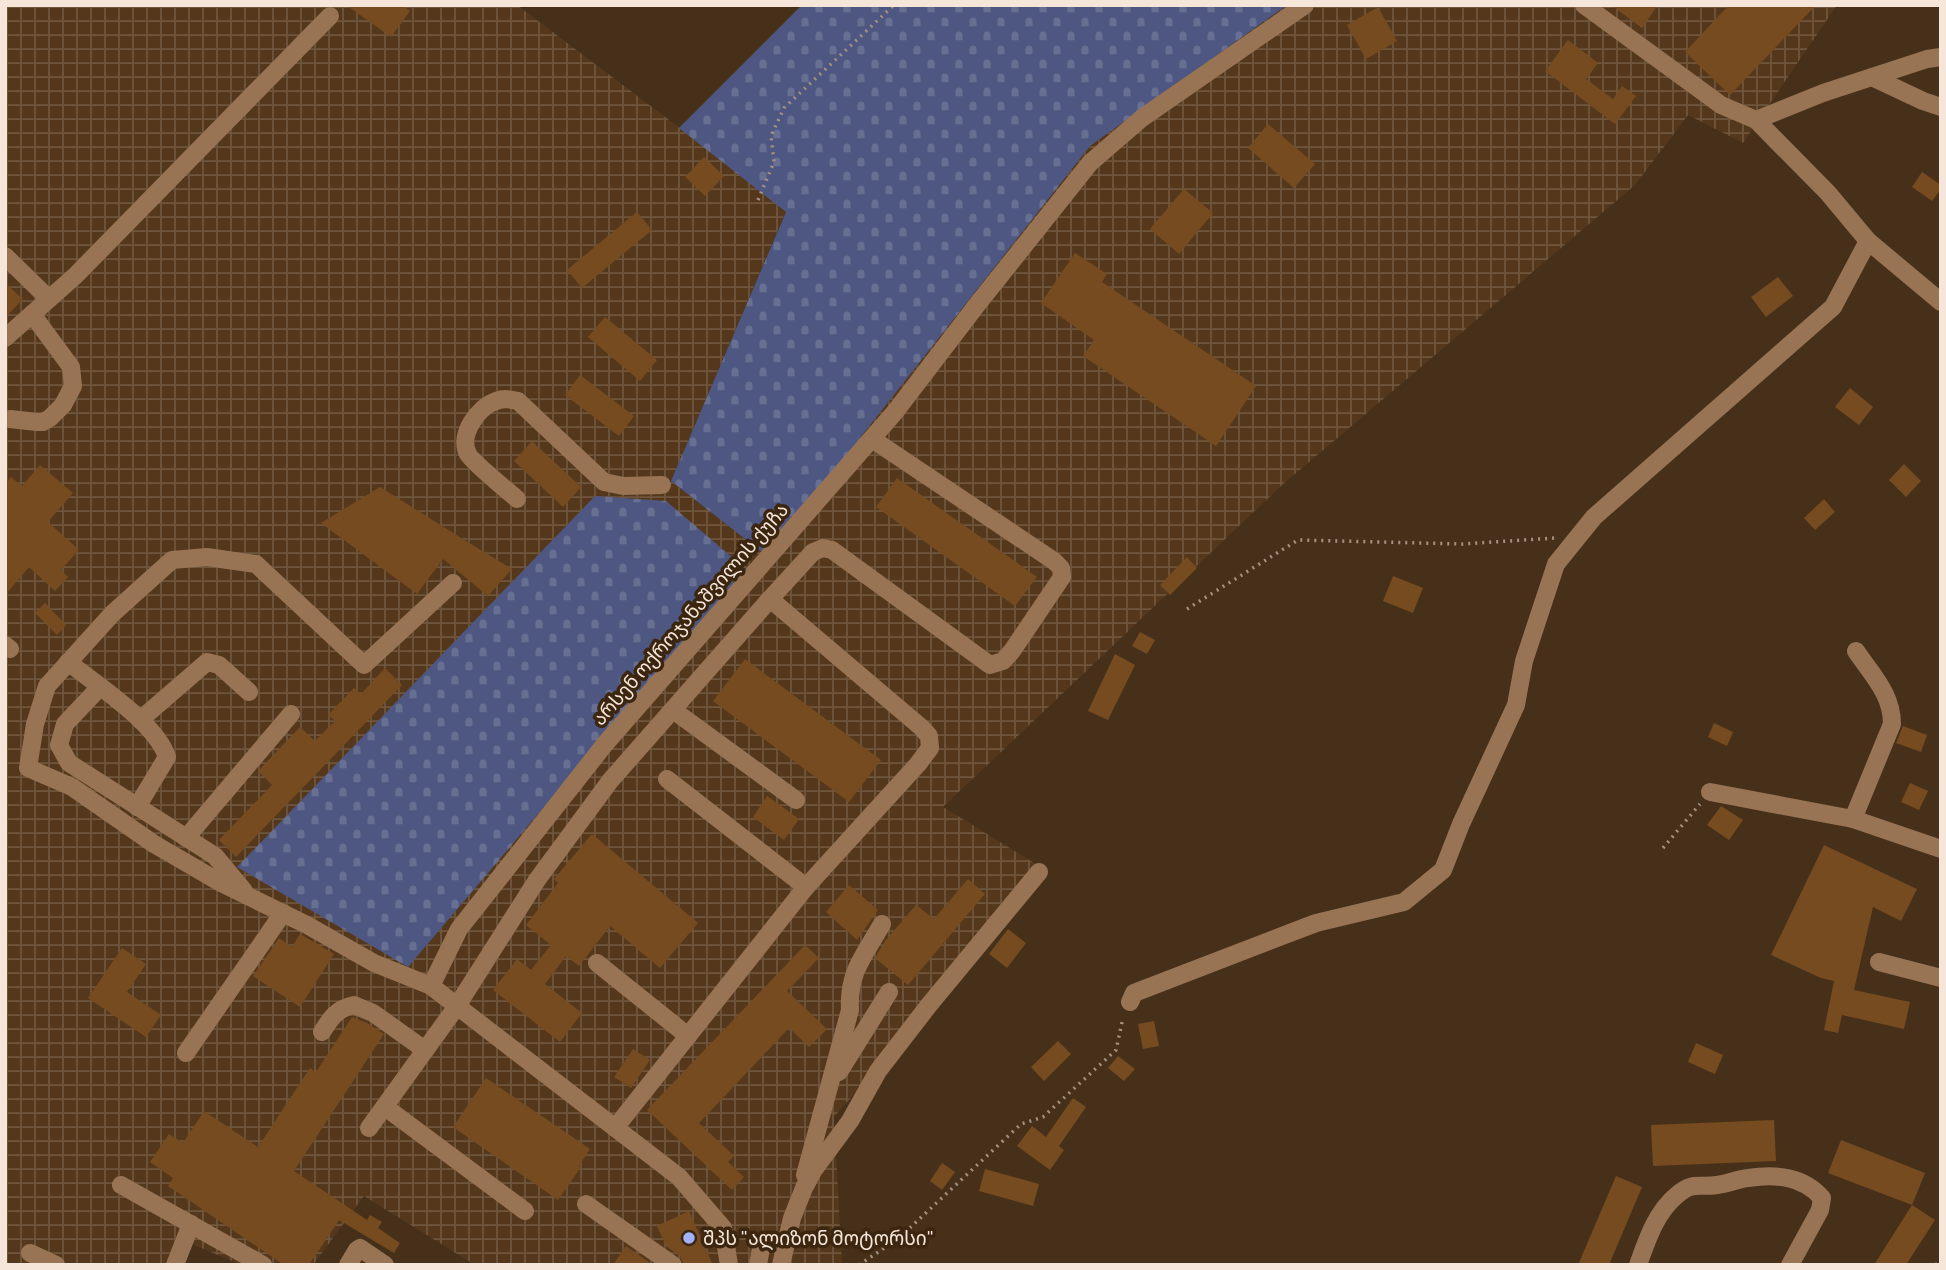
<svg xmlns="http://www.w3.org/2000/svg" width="1946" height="1270" font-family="Manrope,'Noto Sans Georgian',sans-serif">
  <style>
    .industrial { fill: url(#industrial-grid) }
    .cemetery { fill: url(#cemetery-stones) }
    .building { fill: #764b1f }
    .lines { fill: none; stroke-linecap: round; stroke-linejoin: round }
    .path { stroke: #a49180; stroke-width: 3.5; stroke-dasharray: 2 5; stroke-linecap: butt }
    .minor { stroke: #987454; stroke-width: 18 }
    .poi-dot { fill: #a2b2fd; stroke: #3c2610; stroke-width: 2.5 }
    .labels { text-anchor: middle; stroke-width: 7; stroke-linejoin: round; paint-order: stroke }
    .street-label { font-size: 19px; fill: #f5e6d9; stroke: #3c2610 }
    .poi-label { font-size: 19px; fill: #f5e6d9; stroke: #3c2610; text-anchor: start }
  </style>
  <defs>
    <pattern id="industrial-grid" width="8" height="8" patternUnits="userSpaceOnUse" patternTransform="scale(1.75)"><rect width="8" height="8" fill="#55381c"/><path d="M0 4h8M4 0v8" fill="none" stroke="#6e553c"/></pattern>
    <pattern id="cemetery-stones" width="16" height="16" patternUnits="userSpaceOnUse" patternTransform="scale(1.75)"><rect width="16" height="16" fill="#4d5782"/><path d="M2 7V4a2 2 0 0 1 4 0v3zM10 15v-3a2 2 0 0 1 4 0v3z" fill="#676f93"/></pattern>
  </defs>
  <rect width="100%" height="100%" fill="#47301a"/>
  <path class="industrial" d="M5,5H517L701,144L786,211L671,481L767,556L1090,146L1287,5H1837L1743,143L1688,115L1635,185L1282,485L943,807L1049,872L834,1117L842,1265H475L364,1196L313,1265H241L178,1238L166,1265H5Z"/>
  <g class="cemetery">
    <path d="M802,5H1287L1090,146L767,556L671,481L786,212L679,128Z"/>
    <path d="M595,496L666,501L746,569L408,967L237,867Z"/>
  </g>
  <g class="building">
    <path d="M346,5H401L410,11L391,37Z"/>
    <path d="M1611,5H1658L1642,28Z"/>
    <path d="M1729,5H1816L1730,95L1685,52Z"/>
    <path d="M1378,7L1397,41L1366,59L1347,25Z"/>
    <path d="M1568,40L1598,63L1586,79L1613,99L1622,86L1636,96L1615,124L1545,71Z"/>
    <path d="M1268,124L1315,164L1294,188L1248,148Z"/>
    <path d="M704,157L724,176L705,196L685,177Z"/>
    <path d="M1922,172L1941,185V189L1932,201L1912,187Z"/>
    <path d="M1184,189L1213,213L1179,254L1150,229Z"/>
    <path d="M637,212L652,230L582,288L567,270Z"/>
    <path d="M1075,253L1107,274L1102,282L1256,386L1216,446L1083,356L1094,340L1041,303Z"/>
    <path d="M1778,277L1793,296L1766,317L1751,297Z"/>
    <path d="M5,283L23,299L5,318Z"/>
    <path d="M605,317L657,360L640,381L588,337Z"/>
    <path d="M580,375L634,416L619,436L565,395Z"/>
    <path d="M1850,388L1873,407L1859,425L1835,407Z"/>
    <path d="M532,441L581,487L563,507L514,461Z"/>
    <path d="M1904,464L1921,481L1906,497L1889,480Z"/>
    <path d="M40,465L73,493L48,522L79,550L61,570L68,577L55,591L29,567L5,595V484L11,477L22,486Z"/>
    <path d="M897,478L1037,577L1015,606L876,507Z"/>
    <path d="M380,487L466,541L512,569L488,596L443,559L417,594L321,523Z"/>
    <path d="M1824,499L1835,512L1815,530L1804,518Z"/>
    <path d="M1187,557L1197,568L1170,595L1160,585Z"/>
    <path d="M1393,576L1423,588L1413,613L1383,601Z"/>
    <path d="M45,603L66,625L57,635L35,613Z"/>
    <path d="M1140,632L1155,640L1147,654L1132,646Z"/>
    <path d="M1115,654L1135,665L1108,720L1088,711Z"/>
    <path d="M745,659L881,760L849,802L713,701Z"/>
    <path d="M385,668L402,685L236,857L219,840L272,785L258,771L300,727L315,741L335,721L328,715L354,688L361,694Z"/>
    <path d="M1714,723L1733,732L1727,746L1708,737Z"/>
    <path d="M1903,726L1927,735L1921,752L1896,743Z"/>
    <path d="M1910,783L1928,791L1919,810L1901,802Z"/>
    <path d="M767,796L799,819L784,840L753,817Z"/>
    <path d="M1721,806L1743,820L1729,840L1707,825Z"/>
    <path d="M592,834L698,923L660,968L610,926L579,966L566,956L545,984L582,1013L560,1042L493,990L517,959L531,970L551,945L526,925L558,883L554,879Z"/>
    <path d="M1824,845L1917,889L1901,921L1873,907L1854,990L1910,1002L1904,1029L1842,1015L1838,1033L1824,1030L1834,981L1821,978L1771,955Z"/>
    <path d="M968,879L985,894L908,985L875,958L885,941L916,905L934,919Z"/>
    <path d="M849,885L878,910L857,940L826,912Z"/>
    <path d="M1008,929L1026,943L1007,968L989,954Z"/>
    <path d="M300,934L334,954L300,1007L253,976L279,938L292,947Z"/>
    <path d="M805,945L819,958L787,991L827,1029L809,1047L789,1028L699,1123L734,1156L728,1162L744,1177L732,1190L647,1110Z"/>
    <path d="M122,948L146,964L127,992L161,1015L146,1037L88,998Z"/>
    <path d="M352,1017L367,1023L384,1034L294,1171L367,1220L370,1215L382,1222L378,1228L400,1243L394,1253L339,1220L309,1265H284L168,1186L173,1178L150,1162L169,1134L183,1143L204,1111L258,1147L310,1068L316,1072Z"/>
    <path d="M1154,1021L1159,1046L1143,1049L1138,1024Z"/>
    <path d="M1058,1041L1071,1054L1044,1081L1031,1067Z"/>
    <path d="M1696,1043L1723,1055L1715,1074L1688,1062Z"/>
    <path d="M633,1049L650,1060L631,1088L614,1077Z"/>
    <path d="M1118,1056L1135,1069L1124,1081L1108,1068Z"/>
    <path d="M486,1078L590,1149L579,1166L581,1167L558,1200L453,1127Z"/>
    <path d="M1073,1098L1086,1107L1059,1146L1064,1150L1050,1170L1017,1146L1032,1126L1046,1137Z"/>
    <path d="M1774,1120L1776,1161L1653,1166L1651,1125Z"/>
    <path d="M1841,1140L1925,1173L1912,1205L1828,1173Z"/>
    <path d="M942,1163L955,1172L942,1190L930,1181Z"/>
    <path d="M985,1169L1039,1184L1033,1206L979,1191Z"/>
    <path d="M1616,1176L1642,1187L1609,1265H1578Z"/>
    <path d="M1912,1205L1935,1220L1906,1265H1874Z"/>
    <path d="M689,1211L700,1236L713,1265H684L680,1256L666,1246L657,1226Z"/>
    <path d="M626,1246L653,1265H613Z"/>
  </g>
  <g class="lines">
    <g class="path">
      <path d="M758,200L774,162L771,136L784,108L894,5"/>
      <path d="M1187,609L1298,540L1462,544L1555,538"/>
      <path d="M1663,848L1700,804"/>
      <path d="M859,1265L899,1238L1021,1124L1043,1117L1116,1050L1123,1018"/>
      <path d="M1936,1265L1941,1259"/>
    </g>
    <g class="minor">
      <path d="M1584,5L1721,105L1756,120L1828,193L1868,241L1941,302"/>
      <path d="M1872,77L1923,101L1941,107"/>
      <path d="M1756,120L1823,93L1927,59L1941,57"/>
      <path d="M5,256L49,299"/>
      <path d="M5,338L75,276L330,16"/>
      <path d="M10,419L37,422H43L50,418L63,405L73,386L71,367L32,314"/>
      <path d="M517,499C508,491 472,462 468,454C458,435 478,407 496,401C504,398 510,399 518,401L604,482L623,486L662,485"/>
      <path d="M5,645L10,649"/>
      <path d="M68,662C97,685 156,723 167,757L137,807"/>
      <path d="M100,687L65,724L59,745L69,763L215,856L244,891"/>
      <path d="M673,710L796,800"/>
      <path d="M140,720L207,662L219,665L249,692"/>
      <path d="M1710,792L1853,819L1941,849"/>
      <path d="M1853,819L1892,724C1892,694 1872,675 1856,651"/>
      <path d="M186,838L291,714"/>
      <path d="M806,887L918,764L930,748L929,736L922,728L770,599L813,552L823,548L832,550L990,665L1003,661L1012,651L1062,577L1061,568L1054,561L872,439"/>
      <path d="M1879,962L1941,978"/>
      <path d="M597,963L688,1036"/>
      <path d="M431,986L374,963L307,925L221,883L154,844L72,787L28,768L35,724L47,686L112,614L172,560L207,557L256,564L364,665L453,583"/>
      <path d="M1130,1002L1134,993L1316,923L1404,902L1443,870L1461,824L1516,705L1524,661L1556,564L1594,517L1833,307L1868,241"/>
      <path d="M322,1032C330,1019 337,1008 354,1005L373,1013L425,1050"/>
      <path d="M186,1053L283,913"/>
      <path d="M839,1072L889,992"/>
      <path d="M385,1107L525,1211"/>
      <path d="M369,1128L457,1006L537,880L610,781L770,599"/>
      <path d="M615,1128L806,887L667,779"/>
      <path d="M805,1175L850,1010C848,972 864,956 882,924"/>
      <path d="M121,1185L263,1265"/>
      <path d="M586,1204L673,1265"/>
      <path d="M30,1253L56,1265"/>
      <path d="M175,1265L191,1224"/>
      <path d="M348,1265L357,1250L360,1248L385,1265"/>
      <path d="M729,1265L723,1228L679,1177L431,986L459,929L605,744L895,412L976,306L1090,163L1142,118L1305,5"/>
      <path d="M758,1265L761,1248"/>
      <path d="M781,1265L792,1218L804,1188L813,1171L850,1121L878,1071L929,1005L1039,872"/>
      <path d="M1638,1265C1647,1240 1656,1212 1677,1195C1693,1181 1698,1188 1717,1185C1727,1184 1738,1179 1748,1178C1776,1174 1803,1176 1822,1198L1820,1210L1790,1265"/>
    </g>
  </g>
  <circle class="poi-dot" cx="689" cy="1238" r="7"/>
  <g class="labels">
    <g class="street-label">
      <text transform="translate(690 614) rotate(-49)" y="7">არსენ ოქროჯანაშვილის ქუჩა</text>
    </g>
    <g class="poi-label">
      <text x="703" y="1245">შპს "ალიზონ მოტორსი"</text>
    </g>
  </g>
  <rect width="1946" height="1270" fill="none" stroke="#f5e6d9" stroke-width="14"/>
</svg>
